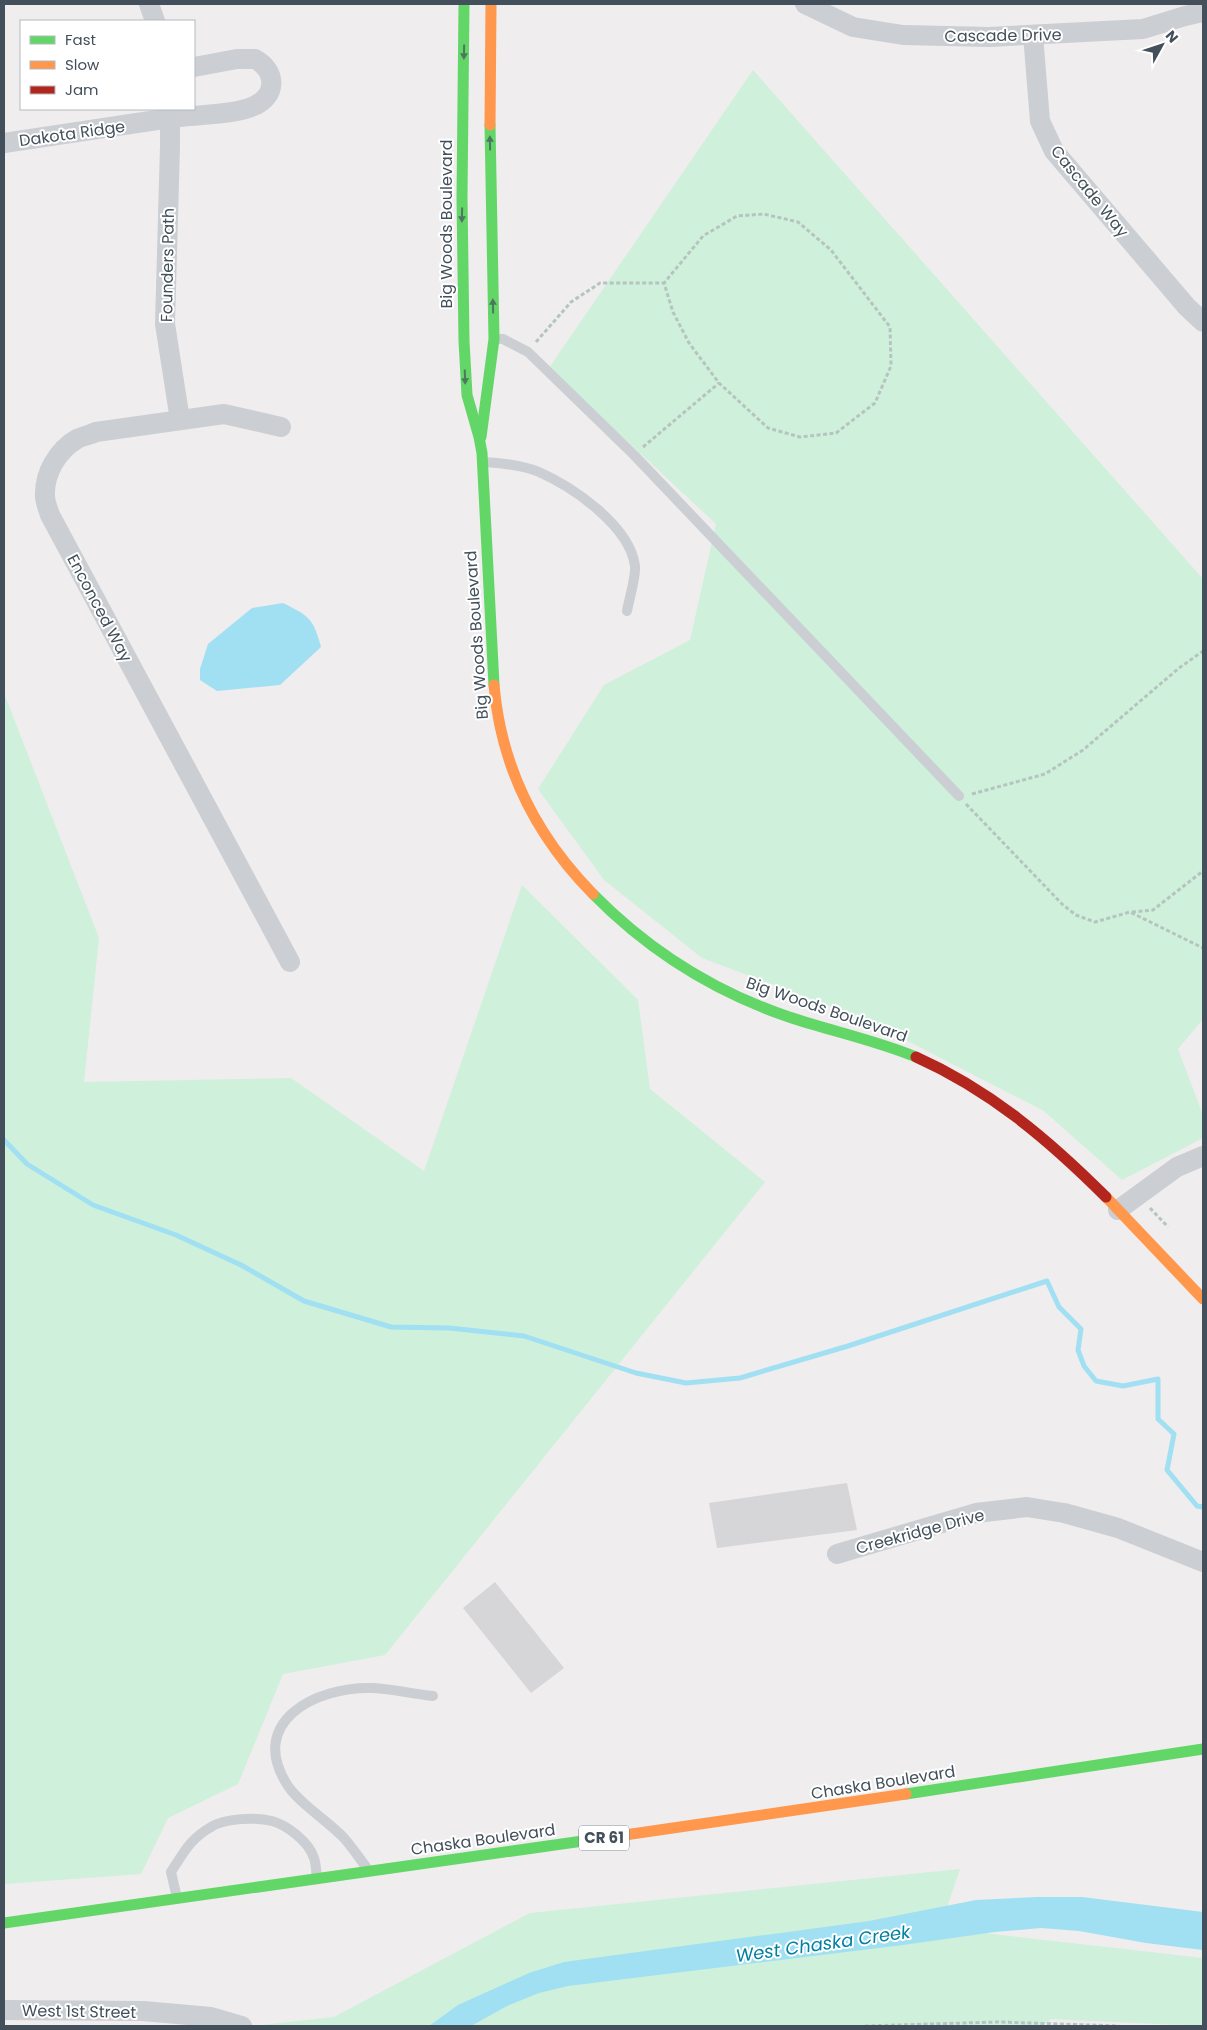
<svg xmlns="http://www.w3.org/2000/svg" width="1207" height="2030" font-family="Poppins,sans-serif">
  <style>
    .green { fill: #cff0db }
    .water { fill: #a0e0f2 }
    .lines { fill: none; stroke-linecap: round; stroke-linejoin: round }
    .stream { stroke: #a0e0f2; stroke-width: 5 }
    .building { fill: #d6d5d7 }
    .path { stroke: #b6c4c0; stroke-width: 3; stroke-dasharray: 4 2.5; stroke-linecap: butt }
    .lane { stroke: #cbced2; stroke-width: 10 }
    .street { stroke: #cbced2; stroke-width: 20 }
    .fast { stroke: #63d668; stroke-width: 11 }
    .slow { stroke: #ff974d; stroke-width: 11 }
    .jam { stroke: #b3261e; stroke-width: 11 }
    .oneway { fill: #4d7860 }
    .labels { text-anchor: middle; stroke-width: 4; stroke-linejoin: round; paint-order: stroke }
    .shield { fill: #fff; stroke: #7b848d; stroke-width: 1 }
    .shield-label { font-size: 15px; font-weight: bold; fill: #43505c }
    .street-label { font-size: 16px; fill: #43505c; stroke: #fff }
    .water-label { font-size: 18px; font-style: italic; fill: #0280a2; stroke: #fff }
  </style>
  <rect width="100%" height="100%" fill="#efeded"/>
  <g class="green">
    <path d="M753,70L1203,579V1019L1178,1049L1203,1115V1138L1122,1180L1044,1111L865,1019L702,958L604,880L538,789L604,685L690,640L716,524L549,368Z"/>
    <path d="M4,693L99,938L84,1082L291,1078L424,1171L522,885L638,1000L650,1089L765,1182L385,1655L283,1674L238,1784L168,1818L141,1874L4,1884Z"/>
    <path d="M960,1869L940,1928L1203,1958V2026L1051,2019L1042,2026H251L334,2017L530,1913Z"/>
  </g>
  <g class="water">
    <path d="M283,603C309,616 313,618 321,647L280,685L217,691L200,680V669L208,644L252,608Z"/>
    <path d="M1037,1897H1082L1203,1912V1950L1146,1943L1079,1931L1041,1928L995,1932L903,1945L568,1986L539,1993L507,2006L471,2026H429L458,2005L529,1973L564,1962L869,1921L976,1900Z"/>
  </g>
  <g class="lines">
    <path class="stream" d="M4,1140L27,1164L93,1205L176,1235L241,1265L304,1301L391,1327L449,1328L524,1336L636,1373L686,1383L740,1378L848,1346L1047,1281L1059,1307L1081,1329L1078,1350L1084,1366L1096,1381L1123,1386L1158,1379V1419L1174,1434L1167,1470L1197,1506L1203,1507"/>
  </g>
  <g class="building">
    <path d="M847,1483L857,1530L717,1548L709,1503Z"/>
    <path d="M495,1582L564,1668L531,1693L463,1608Z"/>
  </g>
  <g class="lines">
    <g class="path">
      <path d="M536,342L571,302L600,283H664L673,312L689,343L719,383L768,428L800,437L836,433L875,403L891,366L890,327L831,250L798,222L764,214L737,216L703,236L664,283"/>
      <path d="M643,447L719,383"/>
      <path d="M972,794L1045,774L1083,750L1179,668L1203,651"/>
      <path d="M966,804L1063,905L1076,915L1095,922L1130,912L1203,948"/>
      <path d="M1132,912L1153,910L1203,871"/>
      <path d="M1150,1208L1168,1227"/>
      <path d="M865,2026L998,2022L1119,2026"/>
    </g>
    <g class="lane">
      <path d="M495,339H503L528,352L634,455L959,796"/>
      <path d="M483,462C502,463 522,465 539,472C573,487 630,526 635,566C636,578 629,599 627,611"/>
      <path d="M367,1868C359,1858 352,1847 344,1838C328,1821 300,1804 288,1786C246,1722 316,1686 373,1688C393,1689 413,1694 433,1696"/>
      <path d="M177,1898L171,1872C184,1852 190,1839 211,1827C225,1818 256,1817 272,1821C287,1825 309,1842 314,1858C316,1864 316,1871 317,1877"/>
    </g>
    <g class="street">
      <path d="M149,4L155,21"/>
      <path d="M805,4L853,27L903,35L989,37L1143,29L1185,16L1203,12"/>
      <path d="M1033,35L1040,121L1054,151L1187,307L1203,322"/>
      <path d="M170,109V146L165,324L180,420"/>
      <path d="M4,143C59,135 115,126 171,118C194,115 234,115 254,106C277,96 277,71 255,59H237L194,67"/>
      <path d="M281,427L224,414L96,432C90,435 83,436 77,439C58,450 44,473 45,496C45,502 48,509 50,515L290,962"/>
      <path d="M1118,1210L1177,1167L1203,1156"/>
      <path d="M837,1554L976,1513L1027,1507L1064,1513L1118,1528L1203,1562"/>
      <path d="M4,2010L143,2011L211,2017L242,2026"/>
    </g>
    <g class="fast">
      <path d="M464,4L462,197L464,341L467,395L479,437L482,453L494,685"/>
      <path d="M481,437L494,339L490,125"/>
      <path d="M593,894C648,950 715,992 789,1017C831,1031 875,1040 916,1057"/>
      <path d="M906,1794L1203,1749"/>
      <path d="M4,1923L611,1837"/>
    </g>
    <g class="slow">
      <path d="M490,125L491,4"/>
      <path d="M494,685C501,767 535,835 593,894"/>
      <path d="M1106,1197L1203,1299"/>
      <path d="M611,1837L906,1794"/>
    </g>
    <path class="jam" d="M916,1057C990,1090 1049,1140 1106,1197"/>
  </g>
  <defs><path id="oneway-solid" d="M-6-.8H1V-3.2L6.5 0L1 3.2V.8H-6Z" transform="scale(1.25)"/></defs>
  <g class="oneway">
    <use href="#oneway-solid" transform="translate(464 52) rotate(91)"/>
    <use href="#oneway-solid" transform="translate(490 143) rotate(-91)"/>
    <use href="#oneway-solid" transform="translate(462 215) rotate(91)"/>
    <use href="#oneway-solid" transform="translate(493 306) rotate(-91)"/>
    <use href="#oneway-solid" transform="translate(465 377) rotate(88)"/>
  </g>
  <g class="labels">
    <rect class="shield" x="579" y="1825.5" width="50" height="25" rx="4"/>
    <g class="shield-label">
      <text x="604" y="1843">CR 61</text>
    </g>
    <g class="street-label">
      <text transform="translate(1003 35) rotate(-1)" y="6">Cascade Drive</text>
      <text transform="translate(72 133) rotate(-8)" y="6">Dakota Ridge</text>
      <text transform="translate(1090 191) rotate(51)" y="6">Cascade Way</text>
      <text transform="translate(446 224) rotate(-90)" y="6">Big Woods Boulevard</text>
      <text transform="translate(167 265) rotate(-89)" y="6">Founders Path</text>
      <text transform="translate(100 608) rotate(62)" y="6">Enconced Way</text>
      <text transform="translate(476 635) rotate(-94)" y="6">Big Woods Boulevard</text>
      <text transform="translate(827 1009) rotate(19)" y="6">Big Woods Boulevard</text>
      <text transform="translate(920 1531) rotate(-15)" y="6">Creekridge Drive</text>
      <text transform="translate(883 1782) rotate(-9)" y="6">Chaska Boulevard</text>
      <text transform="translate(483 1839) rotate(-8)" y="6">Chaska Boulevard</text>
      <text transform="translate(79 2011) rotate(1)" y="6">West 1st Street</text>
    </g>
    <g class="water-label">
      <text transform="translate(823 1944) rotate(-8)" y="6">West Chaska Creek</text>
    </g>
  </g>
  <rect width="1207" height="2030" fill="none" stroke="#43505c" stroke-width="10"/>
  <rect x="20" y="20" width="175" height="90" fill="#ffffff" stroke="#b4b9be"/>
  <rect x="30" y="36" width="25" height="8" fill="#63d668" stroke="#b4b9be"/>
  <text x="65" y="45" font-size="15" fill="#43505c">Fast</text>
  <rect x="30" y="61" width="25" height="8" fill="#ff974d" stroke="#b4b9be"/>
  <text x="65" y="70" font-size="15" fill="#43505c">Slow</text>
  <rect x="30" y="86" width="25" height="8" fill="#b3261e" stroke="#b4b9be"/>
  <text x="65" y="95" font-size="15" fill="#43505c">Jam</text>
  <g transform="translate(1162 45) rotate(50)" stroke="#ffffff" stroke-width="4" paint-order="stroke">
  <path d="M0-4L9 19L0 12L-9 19Z" fill="#43505c"/>
  <text y="-8" font-size="14" font-weight="bold" text-anchor="middle" fill="#43505c">N</text>
  </g>
</svg>
